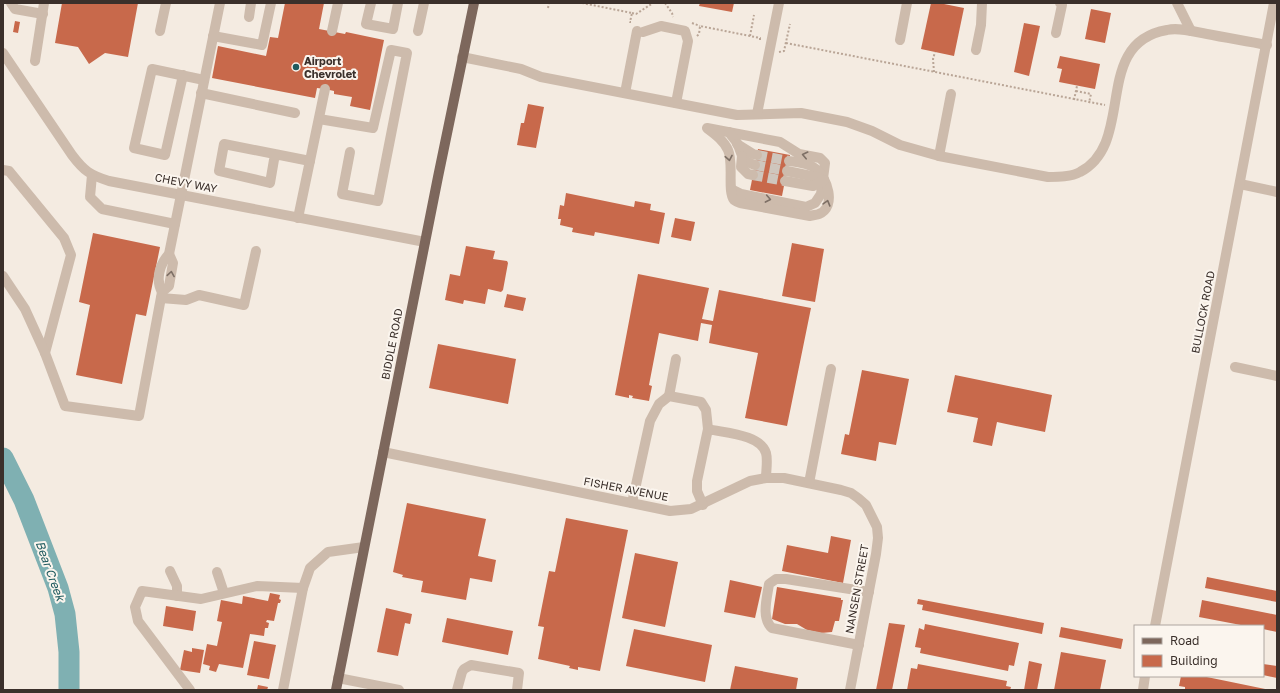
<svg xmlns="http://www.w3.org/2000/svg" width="1280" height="693" font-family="'Golos Text',sans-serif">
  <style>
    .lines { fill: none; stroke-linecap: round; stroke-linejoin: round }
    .river { stroke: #7fb0b2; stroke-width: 21 }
    .building { fill: #c8694b }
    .minor-tunnel { stroke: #cfc6bd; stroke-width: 10; stroke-dasharray: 10 5; stroke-linecap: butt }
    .path { stroke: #b9a596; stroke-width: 2; stroke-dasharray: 2 2; stroke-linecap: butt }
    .minor { stroke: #cdbbac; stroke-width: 10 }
    .major { stroke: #7d675c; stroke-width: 10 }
    .oneway { stroke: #7d6f65 }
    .poi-dot { fill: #1f5a5e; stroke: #fbf5ee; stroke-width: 1.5 }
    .labels { text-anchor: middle; stroke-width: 4; stroke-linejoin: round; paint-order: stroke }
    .poi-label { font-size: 11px; font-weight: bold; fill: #3b302b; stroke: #fbf5ee; text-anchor: start }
    .street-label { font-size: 11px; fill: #3b302b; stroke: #fbf5ee }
    .water-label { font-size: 12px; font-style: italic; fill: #1f5a5e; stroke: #fbf5ee }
  </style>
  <rect width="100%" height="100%" fill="#f4ebe1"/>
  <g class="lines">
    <path class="river" d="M3,458L24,500L58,588L65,614L69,652V690"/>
  </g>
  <g class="building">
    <path d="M62,3H138L128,57L105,53L89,64L78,47L55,43Z"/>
    <path d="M285,3H324L319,29L345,34L346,32L384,40L370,110L350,106L352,97L334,94V91L325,89L317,88L315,98L212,78L218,46L266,56L270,37L278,38Z"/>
    <path d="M700,3H734L732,12L699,6Z"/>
    <path d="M931,3H939L964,8L954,56L921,49Z"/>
    <path d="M1091,9L1111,13L1105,43L1085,39Z"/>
    <path d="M15,21L20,22L18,33L13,32Z"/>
    <path d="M1024,23L1040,26L1029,76L1014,72Z"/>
    <path d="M1060,56L1100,64L1095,89L1059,82L1062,69L1057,68Z"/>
    <path d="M528,104L544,107L536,148L517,145L521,123H524Z"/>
    <path d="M758,149L790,155L782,196L750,190Z"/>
    <path d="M566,193L634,207L635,201L651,204L650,210L665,213L659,244L595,232L594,236L572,232L573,228L560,225L561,219H558L560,205L564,206Z"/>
    <path d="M675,218L695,222L691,241L671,237Z"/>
    <path d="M93,233L160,247L146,316L136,314L122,384L76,375L90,305L79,302Z"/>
    <path d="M792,243L824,249L815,302L782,296Z"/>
    <path d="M466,246L495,251L493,259L507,261L508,263L503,290L501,292L488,289L485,304L464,300L463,304L445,300L450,274L460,276Z"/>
    <path d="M638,274L709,288L702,319L713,321L719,290L811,308L787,426L745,418L758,353L709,343L712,325L701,323L698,341L659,333L649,385L652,386L649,401L632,398L633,396L629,395V398L615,395Z"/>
    <path d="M507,294L526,298L523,311L504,307Z"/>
    <path d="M438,344L516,359L508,404L429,388Z"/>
    <path d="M862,370L909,379L896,445L879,442L876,461L841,454L845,434L849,435Z"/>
    <path d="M955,375L1052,395L1045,432L997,422L992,446L973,442L978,418L947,412Z"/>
    <path d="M407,503L486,519L478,556L496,560L492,582L470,578L466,600L421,592L423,581L402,577L403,575L393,572Z"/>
    <path d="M566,518L628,530L600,671L578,667V670L569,668L570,666L538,659L544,627L538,626L549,571L555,572Z"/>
    <path d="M831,536L851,540L843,583L782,571L787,545L828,553Z"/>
    <path d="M635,553L678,562L665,627L622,618Z"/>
    <path d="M1207,577L1277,591V602L1205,588Z"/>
    <path d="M730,580L762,587L755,618L724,612Z"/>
    <path d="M777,587L841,598V600H843L839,621H835L832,632L821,633L807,630L797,624H785L772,619Z"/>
    <path d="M270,593L280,595L279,599L281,600L280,603H278L274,621L267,620L266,622L269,623L268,628H265L264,636L250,634L243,668L219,664L216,672L209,670L210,666L203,664L207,644L217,646L222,622L217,621L221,600L242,604L243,596L268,601Z"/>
    <path d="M918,599L1044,623L1042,634L922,610L923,605L917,604Z"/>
    <path d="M1202,600L1277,615V632L1263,629V626H1246L1199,617Z"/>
    <path d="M166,606L196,611L193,631L163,626Z"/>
    <path d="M386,608L412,614L410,624L405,623L398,656L377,652Z"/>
    <path d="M447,618L513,631L508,655L442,642Z"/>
    <path d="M889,623L905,625L892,690H876Z"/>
    <path d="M925,624L1019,643L1014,666L1009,665L1008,671L920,653L921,648L915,647L919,628L924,630Z"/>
    <path d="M1061,627L1123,639L1121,649L1059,637Z"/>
    <path d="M634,629L712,645L705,682L626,666Z"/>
    <path d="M254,641L276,645L269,679L247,675Z"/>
    <path d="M192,648L204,650L200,673L180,670L184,650L192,652Z"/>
    <path d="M1061,652L1106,660L1100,690H1054Z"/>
    <path d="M1029,661L1042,664L1037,690H1024Z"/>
    <path d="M918,664L1007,681L1006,686L1011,687L1010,690H907L911,668L917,669Z"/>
    <path d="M1263,664L1277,666V678L1263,675Z"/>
    <path d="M735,666L798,678L796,690H730Z"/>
    <path d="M1181,676H1202L1270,690H1185V687L1179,686Z"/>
    <path d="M258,685L268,687L267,690H257Z"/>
  </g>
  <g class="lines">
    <g class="minor-tunnel">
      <path d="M757,155L789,161"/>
      <path d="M755,165L787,171"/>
      <path d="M753,175L785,181"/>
    </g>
    <g class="path">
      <path d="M582,3L632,13L630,22H631"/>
      <path d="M665,3L672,13L673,17"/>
      <path d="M548,8L549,3"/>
      <path d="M632,13L636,14L653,3"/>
      <path d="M692,23L700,26"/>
      <path d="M697,36L699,34L700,26L760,38V40"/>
      <path d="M750,36L754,15"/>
      <path d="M786,43L1105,105"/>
      <path d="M779,52L784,51L790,24"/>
      <path d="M934,72L933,59L935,52"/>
      <path d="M1076,91L1091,94L1089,103"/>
      <path d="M1074,100L1077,86"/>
    </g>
    <g class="minor">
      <path d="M11,3L15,9L43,14"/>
      <path d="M371,3L366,24L393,29L398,3"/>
      <path d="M1177,3L1191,31"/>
      <path d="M249,17L251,3"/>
      <path d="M160,31L166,3"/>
      <path d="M332,31L338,3"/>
      <path d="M418,31L424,3"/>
      <path d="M643,32L661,26L685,31L688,41L676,103"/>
      <path d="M1056,33L1062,5L1060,3"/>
      <path d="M213,36L262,45L271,3"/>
      <path d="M900,40L907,3"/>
      <path d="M976,50L981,25L982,3"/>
      <path d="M3,53L72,155C84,171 90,175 109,181L425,242"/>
      <path d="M462,57L521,69L541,77L737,115L801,113L847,122L872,131L900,145L939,156L1048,177C1058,177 1071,177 1080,172C1137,142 1091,43 1167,30C1179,27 1195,32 1207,34C1227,38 1247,41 1267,45"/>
      <path d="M35,61L44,3"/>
      <path d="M183,75L165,155L134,148L152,69L204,80"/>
      <path d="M201,93L295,113"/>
      <path d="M625,93L637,31"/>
      <path d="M757,114L779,3"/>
      <path d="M319,119L373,128L391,50L407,53L378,201L342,194L350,152"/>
      <path d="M707,128L780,142L799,154L820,158L825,163L821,194L815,203L806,207L741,194L731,189"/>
      <path d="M708,129C716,135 724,141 728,150C734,163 727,191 734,200C734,200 739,203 740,203L810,216C813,215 817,215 819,214C837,207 827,177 816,169C809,163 798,162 789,161"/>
      <path d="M729,132C731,136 735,139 737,143C743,155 740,160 755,165"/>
      <path d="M737,144L753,154L757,155"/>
      <path d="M275,154L270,183L219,171L224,144L310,161"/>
      <path d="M742,156L741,167L748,174L753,175"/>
      <path d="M939,156L951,94"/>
      <path d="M3,170L9,171L64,238L71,255L45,353"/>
      <path d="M787,171L816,177L824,180"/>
      <path d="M92,175L90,197L102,209L175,224"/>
      <path d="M785,181L813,186L824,180"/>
      <path d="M1240,184L1277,192"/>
      <path d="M298,218L325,89"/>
      <path d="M3,276L25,309L45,353L65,406L139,416L162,292L169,286L173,263L169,254"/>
      <path d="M162,292C155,279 160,264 169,254L220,3"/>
      <path d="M161,298L186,300L199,295L244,305L256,251"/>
      <path d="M1235,367L1277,376"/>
      <path d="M669,396L676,359"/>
      <path d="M383,452L670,511L691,509L750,481L766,478H784L841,490L851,493L858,498L866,505L877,527L878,538L876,554L850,690"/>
      <path d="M809,483L831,369"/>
      <path d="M632,503L650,421L659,404L669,396L701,402L706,410L708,429"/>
      <path d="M703,505L697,491V481L708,429C724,433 760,434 766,453C768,460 766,471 766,478"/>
      <path d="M170,571L177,586V596"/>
      <path d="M217,572L224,593"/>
      <path d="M1155,626L1274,3"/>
      <path d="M859,645L772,628C761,618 767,598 769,584L776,579H786L869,592"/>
      <path d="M338,678L399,690"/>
      <path d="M190,690L138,621L135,607L142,591L201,599L257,586L303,588"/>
      <path d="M283,690L303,588L310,568L328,552L364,547"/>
      <path d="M457,690L462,672L464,669L471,665L519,673L517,690"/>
      <path d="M1143,690L1145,676"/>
    </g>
    <path class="major" d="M336,690L438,177L474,3"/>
  </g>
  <defs><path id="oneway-chevron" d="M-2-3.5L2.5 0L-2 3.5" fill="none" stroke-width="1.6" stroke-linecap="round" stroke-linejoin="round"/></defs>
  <g class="oneway">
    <use href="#oneway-chevron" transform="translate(805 155) rotate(-167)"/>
    <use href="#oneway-chevron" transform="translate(729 158) rotate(79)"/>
    <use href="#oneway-chevron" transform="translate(768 199) rotate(11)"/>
    <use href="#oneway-chevron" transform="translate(827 203) rotate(-74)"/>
    <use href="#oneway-chevron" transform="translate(171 274) rotate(-81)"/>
  </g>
  <circle class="poi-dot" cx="296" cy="67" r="4"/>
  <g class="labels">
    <g class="poi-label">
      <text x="304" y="65">Airport<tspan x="304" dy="13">Chevrolet</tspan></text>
    </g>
    <g class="street-label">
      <text transform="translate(186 183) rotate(11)" y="4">CHEVY WAY</text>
      <text transform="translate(1203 312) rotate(-79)" y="4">BULLOCK ROAD</text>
      <text transform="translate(392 344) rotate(-79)" y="4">BIDDLE ROAD</text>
      <text transform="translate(626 489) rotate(11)" y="4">FISHER AVENUE</text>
      <text transform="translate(857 589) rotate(-80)" y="4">NANSEN STREET</text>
    </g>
    <g class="water-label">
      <text transform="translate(50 571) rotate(70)" y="4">Bear Creek</text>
    </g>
  </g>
  <rect width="1280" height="693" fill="none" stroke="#3b302b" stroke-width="8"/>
  <rect x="1134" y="625" width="130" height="52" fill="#fbf5ee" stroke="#aea6a0"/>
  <rect x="1142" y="638" width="20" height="6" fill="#7d675c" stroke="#aea6a0"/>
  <text x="1170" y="645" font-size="12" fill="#3b302b">Road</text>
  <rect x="1142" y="655" width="20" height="12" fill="#c8694b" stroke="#aea6a0"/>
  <text x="1170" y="665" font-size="12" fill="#3b302b">Building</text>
</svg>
